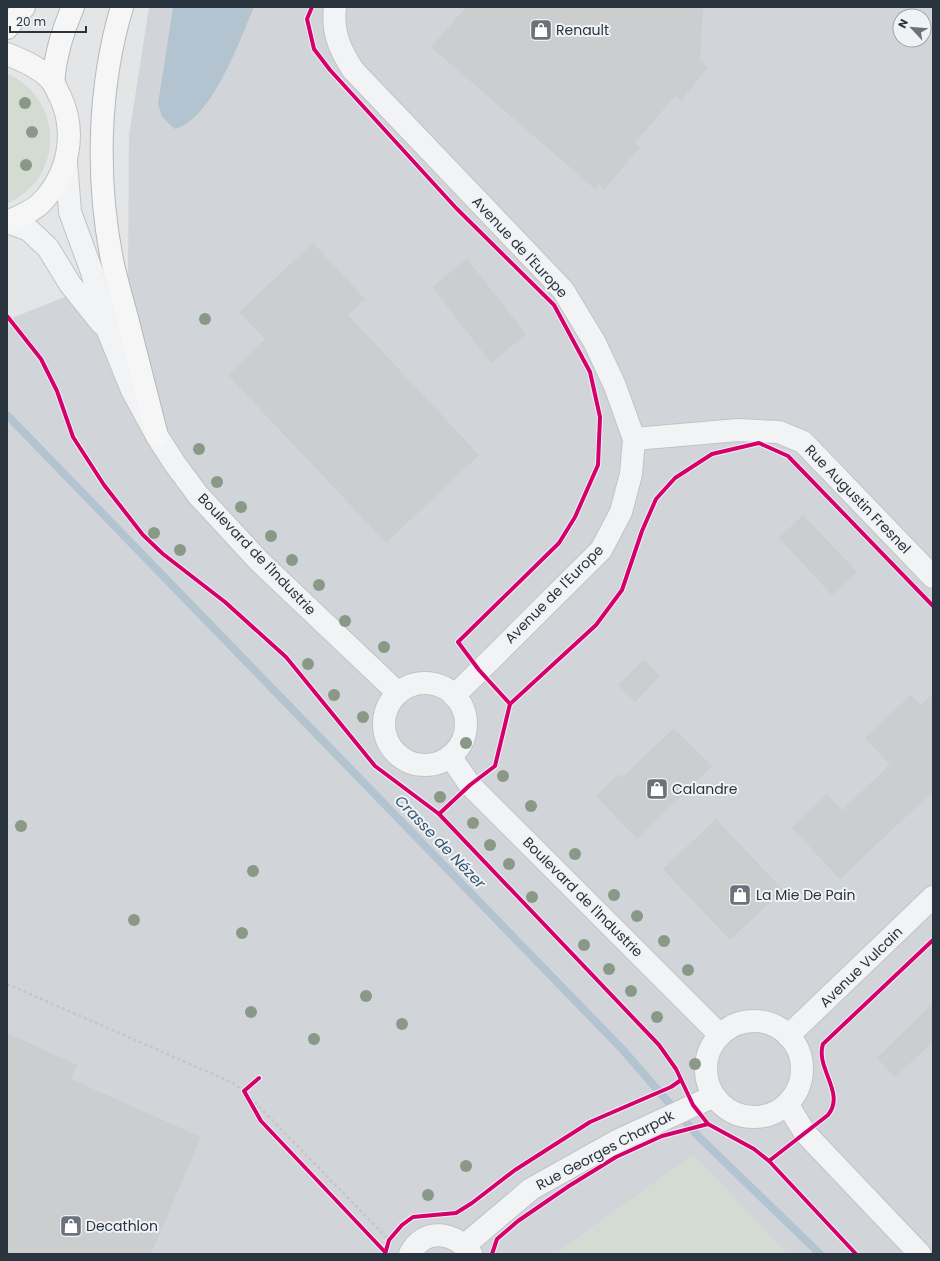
<svg xmlns="http://www.w3.org/2000/svg" width="940" height="1261" font-family="Poppins,sans-serif">
  <style>
    .built { fill: #d1d5da; fill-rule: evenodd }
    .green { fill: #d4dbd3 }
    .water { fill: #b3c4d0 }
    .lines { fill: none; stroke-linecap: round; stroke-linejoin: round }
    .stream { stroke: #b3c4d0; stroke-width: 8 }
    .building { fill: #cbcdcf }
    .minor-casing { stroke: #c1c3c5; stroke-width: 24 }
    .major-casing { stroke: #bfc2c4; stroke-width: 24 }
    .highway-casing { stroke: #b5b8bb; stroke-width: 24 }
    .path { stroke: #c4c6c8; stroke-width: 2.5; stroke-dasharray: 3 3; stroke-linecap: butt }
    .minor { stroke: #f1f3f4; stroke-width: 22 }
    .major { stroke: #f6f6f6; stroke-width: 22 }
    .highway { stroke: #f6f6f6; stroke-width: 22 }
    .cycleway-casing { stroke: #f0f3f6; stroke-width: 6 }
    .cycleway { stroke: #d6006c; stroke-width: 4 }
    .tree { fill: #8a9987 }
    .labels { text-anchor: middle; stroke-width: 4; stroke-linejoin: round; paint-order: stroke }
    .poi-label { font-size: 14px; fill: #2a343f; stroke: #f0f3f6; text-anchor: start }
    .street-label { font-size: 14px; fill: #2a343f; stroke: #f0f3f6 }
    .water-label { font-size: 15px; font-style: italic; fill: #375770; stroke: #f0f3f6 }
  </style>
  <rect width="100%" height="100%" fill="#e3e5e7"/>
  <path class="built" d="M149,7H933V1254H787L693,1155L556,1254H7V320L67,296L128,275L129,136ZM900,16H924V40H900Z"/>
  <g class="green">
    <path d="M7,74C50,91 63,146 36,181C29,190 18,200 7,203Z"/>
    <path d="M693,1155L787,1254H556Z"/>
  </g>
  <path class="water" d="M173,7H254C239,41 213,118 175,129L162,117L158,104Z"/>
  <g class="lines">
    <path class="stream" d="M7,415L622,1049L697,1135L820,1254"/>
  </g>
  <g class="building">
    <path d="M466,7H703L700,60L708,67L681,101L675,96L635,143L640,147L604,190L599,184L595,189L431,47Z"/>
    <path d="M313,243L365,299L348,315L479,455L386,543L228,375L265,339L239,312Z"/>
    <path d="M467,259L526,334L491,363L432,287Z"/>
    <path d="M803,515L857,572L832,595L779,538Z"/>
    <path d="M644,659L660,676L635,702L618,685Z"/>
    <path d="M933,693V791L840,879L792,828L827,794L842,810L890,765L865,738L911,695L921,705Z"/>
    <path d="M674,728L712,766L637,839L596,796L619,774L622,778Z"/>
    <path d="M716,819L783,890L730,940L663,869Z"/>
    <path d="M933,1003V1042L895,1077L877,1058Z"/>
    <path d="M7,1033L77,1065L71,1079L201,1137L151,1254H7Z"/>
  </g>
  <g class="lines">
    <g class="minor-casing">
      <g id="minor">
        <path d="M335,7C332,32 339,48 353,70L563,290L595,343L615,386L634,439L631,474L621,512L601,550L454,696"/>
        <path d="M66,162L70,212L92,272L108,331L132,390L157,436L175,464L198,495L259,561L398,693"/>
        <path d="M7,222L29,230L48,248L70,284L102,324"/>
        <path d="M634,439L738,430L779,432L803,442L933,577"/>
        <circle cx="425" cy="724" r="41"/>
        <path d="M450,756L470,785L720,1035"/>
        <circle cx="754" cy="1069" r="48"/>
        <path d="M788,1036L933,897"/>
        <path d="M787,1104L805,1133L920,1254"/>
        <path d="M465,1245L531,1189L615,1142L714,1096"/>
        <path d="M410,1254C424,1226 456,1232 471,1254"/>
      </g>
    </g>
    <g class="major-casing">
      <path id="major" d="M7,54C24,61 41,68 53,82C56,86 57,92 60,96C77,132 69,174 41,203C32,212 18,217 7,222"/>
    </g>
    <g class="highway-casing">
      <g id="highway">
        <path d="M122,7C98,87 96,178 112,260C116,279 122,299 127,318C137,358 147,397 157,436"/>
        <path d="M7,28L24,7"/>
        <path d="M53,83C55,56 62,32 73,7"/>
      </g>
    </g>
    <path class="path" d="M7,984L231,1082L244,1091L390,1241"/>
    <use href="#minor" class="minor"/>
    <use href="#major" class="major"/>
    <use href="#highway" class="highway"/>
    <g class="cycleway-casing">
      <g id="cycleway">
        <path d="M312,7L307,19L314,49L330,70L456,208L554,305L590,372L600,417L598,465L575,517L559,543L458,642L479,670L510,704"/>
        <path d="M7,316L41,359L57,391L73,437L104,485L143,535L163,554L225,602L286,657L375,766L439,814L659,1045L676,1069L693,1105L708,1124L754,1149L769,1161L856,1254"/>
        <path d="M439,814L470,785L495,766L510,704L596,625L622,590L642,531L656,499L675,478L712,454L759,443L788,456L933,606"/>
        <path d="M259,1078L244,1091L261,1121L385,1252"/>
        <path d="M769,1161L828,1115C846,1093 815,1068 823,1044L933,940"/>
        <path d="M385,1254L389,1240L402,1225L413,1217L456,1213L472,1203L515,1170L590,1122L671,1087L681,1080"/>
        <path d="M492,1254L497,1239L518,1221L569,1186L616,1157L662,1136L708,1124"/>
      </g>
    </g>
    <use href="#cycleway" class="cycleway"/>
  </g>
  <g class="tree">
    <circle cx="25" cy="103" r="6"/>
    <circle cx="32" cy="132" r="6"/>
    <circle cx="26" cy="165" r="6"/>
    <circle cx="205" cy="319" r="6"/>
    <circle cx="199" cy="449" r="6"/>
    <circle cx="217" cy="482" r="6"/>
    <circle cx="241" cy="507" r="6"/>
    <circle cx="154" cy="533" r="6"/>
    <circle cx="271" cy="536" r="6"/>
    <circle cx="180" cy="550" r="6"/>
    <circle cx="292" cy="560" r="6"/>
    <circle cx="319" cy="585" r="6"/>
    <circle cx="345" cy="621" r="6"/>
    <circle cx="384" cy="647" r="6"/>
    <circle cx="308" cy="664" r="6"/>
    <circle cx="334" cy="695" r="6"/>
    <circle cx="363" cy="717" r="6"/>
    <circle cx="466" cy="743" r="6"/>
    <circle cx="503" cy="776" r="6"/>
    <circle cx="440" cy="797" r="6"/>
    <circle cx="531" cy="806" r="6"/>
    <circle cx="473" cy="823" r="6"/>
    <circle cx="21" cy="826" r="6"/>
    <circle cx="490" cy="845" r="6"/>
    <circle cx="575" cy="854" r="6"/>
    <circle cx="509" cy="864" r="6"/>
    <circle cx="253" cy="871" r="6"/>
    <circle cx="614" cy="895" r="6"/>
    <circle cx="532" cy="897" r="6"/>
    <circle cx="637" cy="916" r="6"/>
    <circle cx="134" cy="920" r="6"/>
    <circle cx="242" cy="933" r="6"/>
    <circle cx="664" cy="941" r="6"/>
    <circle cx="584" cy="945" r="6"/>
    <circle cx="609" cy="969" r="6"/>
    <circle cx="688" cy="970" r="6"/>
    <circle cx="631" cy="991" r="6"/>
    <circle cx="366" cy="996" r="6"/>
    <circle cx="251" cy="1012" r="6"/>
    <circle cx="657" cy="1017" r="6"/>
    <circle cx="402" cy="1024" r="6"/>
    <circle cx="314" cy="1039" r="6"/>
    <circle cx="695" cy="1064" r="6"/>
    <circle cx="466" cy="1166" r="6"/>
    <circle cx="428" cy="1195" r="6"/>
  </g>
  <defs>
    <g id="shop-square" transform="scale(1.15)"><rect x="-9" y="-9" width="18" height="18" rx="4" fill="#6b727a" stroke="#f0f3f6"/><path d="M-5-2.5h2.3a2.7 3.5 0 0 1 5.4 0H5L5.5 6h-11ZM-1.5-2.5h3a1.5 2.3 0 0 0-3 0Z" fill="#fff"/></g>
  </defs>
  <g fill-rule="evenodd">
    <use href="#shop-square" x="541" y="30"/>
    <use href="#shop-square" x="657" y="789"/>
    <use href="#shop-square" x="740" y="895"/>
    <use href="#shop-square" x="71" y="1226"/>
  </g>
  <g class="labels">
    <g class="poi-label">
      <text x="556" y="35">Renault</text>
      <text x="672" y="794">Calandre</text>
      <text x="756" y="900">La Mie De Pain</text>
      <text x="86" y="1231">Decathlon</text>
    </g>
    <g class="street-label">
      <text transform="translate(520 247) rotate(47)" y="5">Avenue de l'Europe</text>
      <text transform="translate(858 499) rotate(46)" y="5">Rue Augustin Fresnel</text>
      <text transform="translate(257 554) rotate(46)" y="5">Boulevard de l'Industrie</text>
      <text transform="translate(554 594) rotate(-45)" y="5">Avenue de l'Europe</text>
      <text transform="translate(583 897) rotate(45)" y="5">Boulevard de l'Industrie</text>
      <text transform="translate(861 967) rotate(-44)" y="5">Avenue Vulcain</text>
      <text transform="translate(605 1150) rotate(-28)" y="5">Rue Georges Charpak</text>
    </g>
    <g class="water-label">
      <text transform="translate(440 842) rotate(46)" y="5">Crasse de Nézer</text>
    </g>
  </g>
  <rect width="940" height="1261" fill="none" stroke="#2a343f" stroke-width="16"/>
  <g transform="translate(912 28) rotate(296)"><circle r="19" fill="#f0f3f6" stroke="#a1a7ad"/>
  <path d="M0-3L7 15L0 10L-7 15Z" fill="#6b727a"/>
  <text y="-6" font-size="11" font-weight="bold" text-anchor="middle" fill="#2a343f">N</text>
  </g>
  <path d="M10 26v6h76v-6" fill="none" stroke="#2a343f" stroke-width="2"/>
  <text x="16" y="26" font-size="12" fill="#2a343f" stroke="#f0f3f6" stroke-width="3" paint-order="stroke">20 m</text>
</svg>
